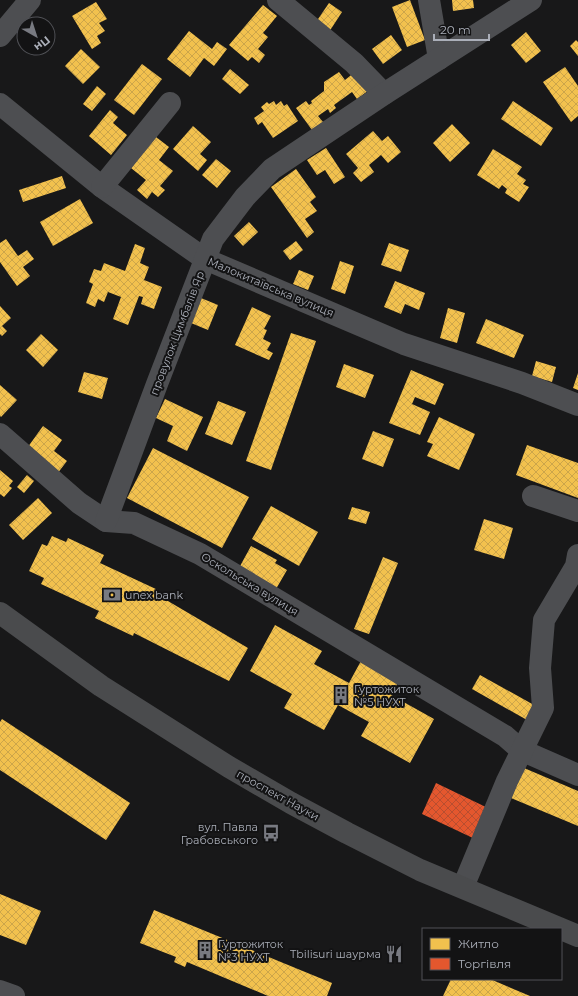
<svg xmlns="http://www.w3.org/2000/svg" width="578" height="996" font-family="Montserrat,sans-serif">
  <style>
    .homes { fill: url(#homes-cross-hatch) }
    .shops { fill: url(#shops-cross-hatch) }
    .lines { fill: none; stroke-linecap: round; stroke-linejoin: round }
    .minor { stroke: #4d4e51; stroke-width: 22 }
    .major { stroke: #4a4b4d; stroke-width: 22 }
    .labels { text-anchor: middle; stroke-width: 4; stroke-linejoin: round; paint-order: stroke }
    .street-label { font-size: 11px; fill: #abafb9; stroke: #131314 }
    .poi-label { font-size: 11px; fill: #abafb9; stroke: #131314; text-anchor: start }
  </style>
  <defs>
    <pattern id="homes-cross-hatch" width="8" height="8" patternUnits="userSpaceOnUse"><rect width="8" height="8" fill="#f2c14e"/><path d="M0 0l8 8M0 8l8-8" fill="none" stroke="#cca54a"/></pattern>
    <pattern id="shops-cross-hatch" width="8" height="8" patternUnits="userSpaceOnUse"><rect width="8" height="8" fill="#e4572e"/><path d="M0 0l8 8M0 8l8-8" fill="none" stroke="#b84e30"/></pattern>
  </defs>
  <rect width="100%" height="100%" fill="#181819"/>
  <g class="homes">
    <path d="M410,0L425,40L407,47L392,7Z"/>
    <path d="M452,0H473L474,8L453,11Z"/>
    <path d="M96,2L107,19L99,23L105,31L97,36L101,43L92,49L72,16Z"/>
    <path d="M329,3L342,12L329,32L316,22Z"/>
    <path d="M263,5L277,16L263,33L268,37L258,49L265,55L259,63L252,57L248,61L229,45Z"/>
    <path d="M189,31L212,49L217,42L227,49L214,66L204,58L190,77L167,59Z"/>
    <path d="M526,32L541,51L526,63L511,45Z"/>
    <path d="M391,35L402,50L383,64L372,49Z"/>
    <path d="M576,40L578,42V56L570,46Z"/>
    <path d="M81,49L100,67L83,84L65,66Z"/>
    <path d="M142,64L162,79L134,115L114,100Z"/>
    <path d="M565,67L578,86V116L571,122L543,82Z"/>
    <path d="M230,69L249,85L240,94L222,79Z"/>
    <path d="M339,72L345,80L355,72L369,90L357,99L352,92L334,105L336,108L330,113L328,109L318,116L323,122L312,130L296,108L306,101L309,105L312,103L311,101L324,91V82Z"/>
    <path d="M97,86L106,94L92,111L83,104Z"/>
    <path d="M274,101L276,105L281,101L284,106L287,104L298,121L273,138L262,122L258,125L254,118L264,111L261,107L267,102L269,104Z"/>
    <path d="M513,101L553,128L541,146L501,119Z"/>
    <path d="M110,110L118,117L113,123L127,135L111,155L89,136Z"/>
    <path d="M452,124L470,143L450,162L433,143Z"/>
    <path d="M193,126L211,142L200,154L207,160L198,171L173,149Z"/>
    <path d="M373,131L382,141L388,136L401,152L388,163L381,155L369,165L374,172L361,182L353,173L358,168L346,154Z"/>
    <path d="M156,137L169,147L159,160L173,171L160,186L165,190L158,197L152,192L147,199L137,190L146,180L131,168Z"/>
    <path d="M326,148L345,177L334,184L325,170L317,175L307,160Z"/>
    <path d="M493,149L522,167L517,174L526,180L523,184L529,187L519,202L505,193L507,189L502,185L499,189L477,175Z"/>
    <path d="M216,159L231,171L217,188L202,175Z"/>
    <path d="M296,169L316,197L310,202L317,211L305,219L314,232L307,238L271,187Z"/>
    <path d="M62,176L66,188L23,202L19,190Z"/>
    <path d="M80,199L93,223L53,246L40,222Z"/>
    <path d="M249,222L258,232L243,246L234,236Z"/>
    <path d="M6,239L18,256L27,250L34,259L23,267L30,276L17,286L0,262V243Z"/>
    <path d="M296,241L303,250L290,260L283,251Z"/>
    <path d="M389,243L409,250L401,272L381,265Z"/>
    <path d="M135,244L145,248L140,263L149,267L144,280L162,287L154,309L141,304L143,297L139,296L128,325L113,319L121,297L108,292L104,302L98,299L95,307L86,303L93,284L89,282L94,269L101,271L104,263L125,271Z"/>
    <path d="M340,261L354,266L345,294L331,289Z"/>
    <path d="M299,270L314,276L308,290L293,284Z"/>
    <path d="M395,281L425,293L419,310L405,304L401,314L384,307Z"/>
    <path d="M201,298L218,305L208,330L191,323Z"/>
    <path d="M0,306L11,318L2,326L7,331L2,336L0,334Z"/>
    <path d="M252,307L271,316L264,329L267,330L263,339L271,343L267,350L273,353L269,360L235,345Z"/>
    <path d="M448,308L465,313L457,343L440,338Z"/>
    <path d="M486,319L524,335L514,358L476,343Z"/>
    <path d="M291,333L316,341L271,470L246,461Z"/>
    <path d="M41,334L58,350L43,367L26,350Z"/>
    <path d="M536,361L556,367L552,382L532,376Z"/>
    <path d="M344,364L374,375L365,398L336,387Z"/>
    <path d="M411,370L444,384L435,405L415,397L412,404L430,412L420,435L389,423Z"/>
    <path d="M84,372L108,378L102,399L78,392Z"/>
    <path d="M578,373V390L573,388Z"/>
    <path d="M0,385L17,400L1,417L0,416Z"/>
    <path d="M165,399L203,417L187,451L167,441L173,426L156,418Z"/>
    <path d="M218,401L246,412L232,445L205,434Z"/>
    <path d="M439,417L475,434L459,470L427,456L433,444L427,442Z"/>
    <path d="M43,426L62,440L54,451L67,461L57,474L25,451Z"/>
    <path d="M373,431L394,439L383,467L362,459Z"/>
    <path d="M527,445L578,463V498L516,475Z"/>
    <path d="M153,448L249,497L222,548L127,498Z"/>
    <path d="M0,470L13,481L9,486L12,488L4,497L0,494Z"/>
    <path d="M27,475L34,481L24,493L17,487Z"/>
    <path d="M38,498L52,513L23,540L9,525Z"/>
    <path d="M271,506L318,532L299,566L252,539Z"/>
    <path d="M352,507L370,512L366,524L348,519Z"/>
    <path d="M484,519L513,528L504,559L474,550Z"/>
    <path d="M52,536L66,542L68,538L104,555L100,563L158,590L156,594L248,648L229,681L134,633L133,636L95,618L99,611L41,584L44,578L29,571L42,544L47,546Z"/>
    <path d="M251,546L277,560L275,563L287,570L276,589L239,568Z"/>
    <path d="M383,557L398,563L369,634L354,629Z"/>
    <path d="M275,625L322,651L314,664L349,683L362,659L400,679L391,695L434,719L410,763L361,736L369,722L338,705L324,730L284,708L292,694L250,671Z"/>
    <path d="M480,675L534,705L527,720L472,689Z"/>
    <path d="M2,719L130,803L106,840L0,770V722Z"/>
    <path d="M524,768L578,791V826L511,798Z"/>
    <path d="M0,894L41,911L26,945L0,935Z"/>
    <path d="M154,910L332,983L327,996H268L187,962L185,967L174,962L176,957L140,943Z"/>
    <path d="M451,979H490L530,996H443Z"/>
  </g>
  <path class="shops" d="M436,783L490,809L475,839L422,814Z"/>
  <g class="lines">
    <g class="minor">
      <path d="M278,0L354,63L384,94"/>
      <path d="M429,0L439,59"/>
      <path d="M0,36L30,0"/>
      <path d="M0,104L102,187L205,259L404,344L522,383L578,405"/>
      <path d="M102,187L170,103"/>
      <path d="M0,434L79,503L106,521L134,523L200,554L505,736L521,750L578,775"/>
      <path d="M533,496L578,511"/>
      <path d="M106,521L157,384L213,239L245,197L272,169L384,94L531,0"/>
      <path d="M463,887L507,781L543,708L540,668L544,620L576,566L578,555"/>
      <path d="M0,991L14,996"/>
    </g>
    <path class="major" d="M0,613L101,686L229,767L291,803L347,833L420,870L578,936"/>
  </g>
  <defs>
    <g id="bank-bare" transform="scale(1.38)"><path d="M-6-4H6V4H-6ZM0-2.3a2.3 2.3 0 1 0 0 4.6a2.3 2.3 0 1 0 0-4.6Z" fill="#787a81" stroke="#131314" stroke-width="2.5" paint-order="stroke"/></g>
    <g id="building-bare" transform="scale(1.38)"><path d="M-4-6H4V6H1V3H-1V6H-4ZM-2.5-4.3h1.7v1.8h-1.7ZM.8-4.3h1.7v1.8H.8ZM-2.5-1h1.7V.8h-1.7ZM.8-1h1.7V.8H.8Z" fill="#787a81" stroke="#131314" stroke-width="2.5" paint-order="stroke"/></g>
    <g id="bus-bare" transform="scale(1.38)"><path d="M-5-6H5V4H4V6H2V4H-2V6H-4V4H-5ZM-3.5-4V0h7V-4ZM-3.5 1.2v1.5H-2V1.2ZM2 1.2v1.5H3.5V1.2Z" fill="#787a81" stroke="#131314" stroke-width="2.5" paint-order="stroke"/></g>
    <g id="restaurant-bare" transform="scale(1.38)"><path d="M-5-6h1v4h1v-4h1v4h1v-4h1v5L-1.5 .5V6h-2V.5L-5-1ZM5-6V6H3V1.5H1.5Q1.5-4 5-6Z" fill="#787a81" stroke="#131314" stroke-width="2.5" paint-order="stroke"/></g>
  </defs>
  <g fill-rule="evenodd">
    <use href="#bank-bare" x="112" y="595"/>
    <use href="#building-bare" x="341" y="695"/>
    <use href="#bus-bare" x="271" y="833"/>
    <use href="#building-bare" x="205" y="950"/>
    <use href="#restaurant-bare" x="394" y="954"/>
  </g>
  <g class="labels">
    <g class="street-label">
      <text transform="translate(271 287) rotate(23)" y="4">Малокитаївська вулиця</text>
      <text transform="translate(177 333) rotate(-69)" y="4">провулок Цимбалів Яр</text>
      <text transform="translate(250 584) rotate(31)" y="4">Оскольська вулиця</text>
      <text transform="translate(278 795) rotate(29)" y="4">проспект Науки</text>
    </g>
    <g class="poi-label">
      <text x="125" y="599">unex bank</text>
      <text x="354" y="693">Гуртожиток<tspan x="354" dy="13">№5 НУХТ</tspan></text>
      <text x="258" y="831" text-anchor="end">вул. Павла<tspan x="258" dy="13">Грабовського</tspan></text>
      <text x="218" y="948">Гуртожиток<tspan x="218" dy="13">№3 НУХТ</tspan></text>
      <text x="381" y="958" text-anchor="end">Tbilisuri шаурма</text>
    </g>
  </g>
  <rect x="422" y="928" width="140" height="52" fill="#131314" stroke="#505156"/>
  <rect x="430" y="938" width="20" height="12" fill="#f2c14e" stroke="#505156"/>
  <text x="458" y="948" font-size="12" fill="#abafb9">Житло</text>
  <rect x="430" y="958" width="20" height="12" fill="#e4572e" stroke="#505156"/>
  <text x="458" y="968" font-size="12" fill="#abafb9">Торгівля</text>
  <g transform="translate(36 36) rotate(141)"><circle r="19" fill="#131314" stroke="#505156"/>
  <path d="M0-3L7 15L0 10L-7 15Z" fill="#787a81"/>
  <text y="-6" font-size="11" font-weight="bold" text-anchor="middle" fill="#abafb9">Пн</text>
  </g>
  <path d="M434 34v6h55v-6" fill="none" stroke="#abafb9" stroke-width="2"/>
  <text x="440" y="34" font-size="12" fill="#abafb9" stroke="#131314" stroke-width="3" paint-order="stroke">20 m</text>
</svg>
